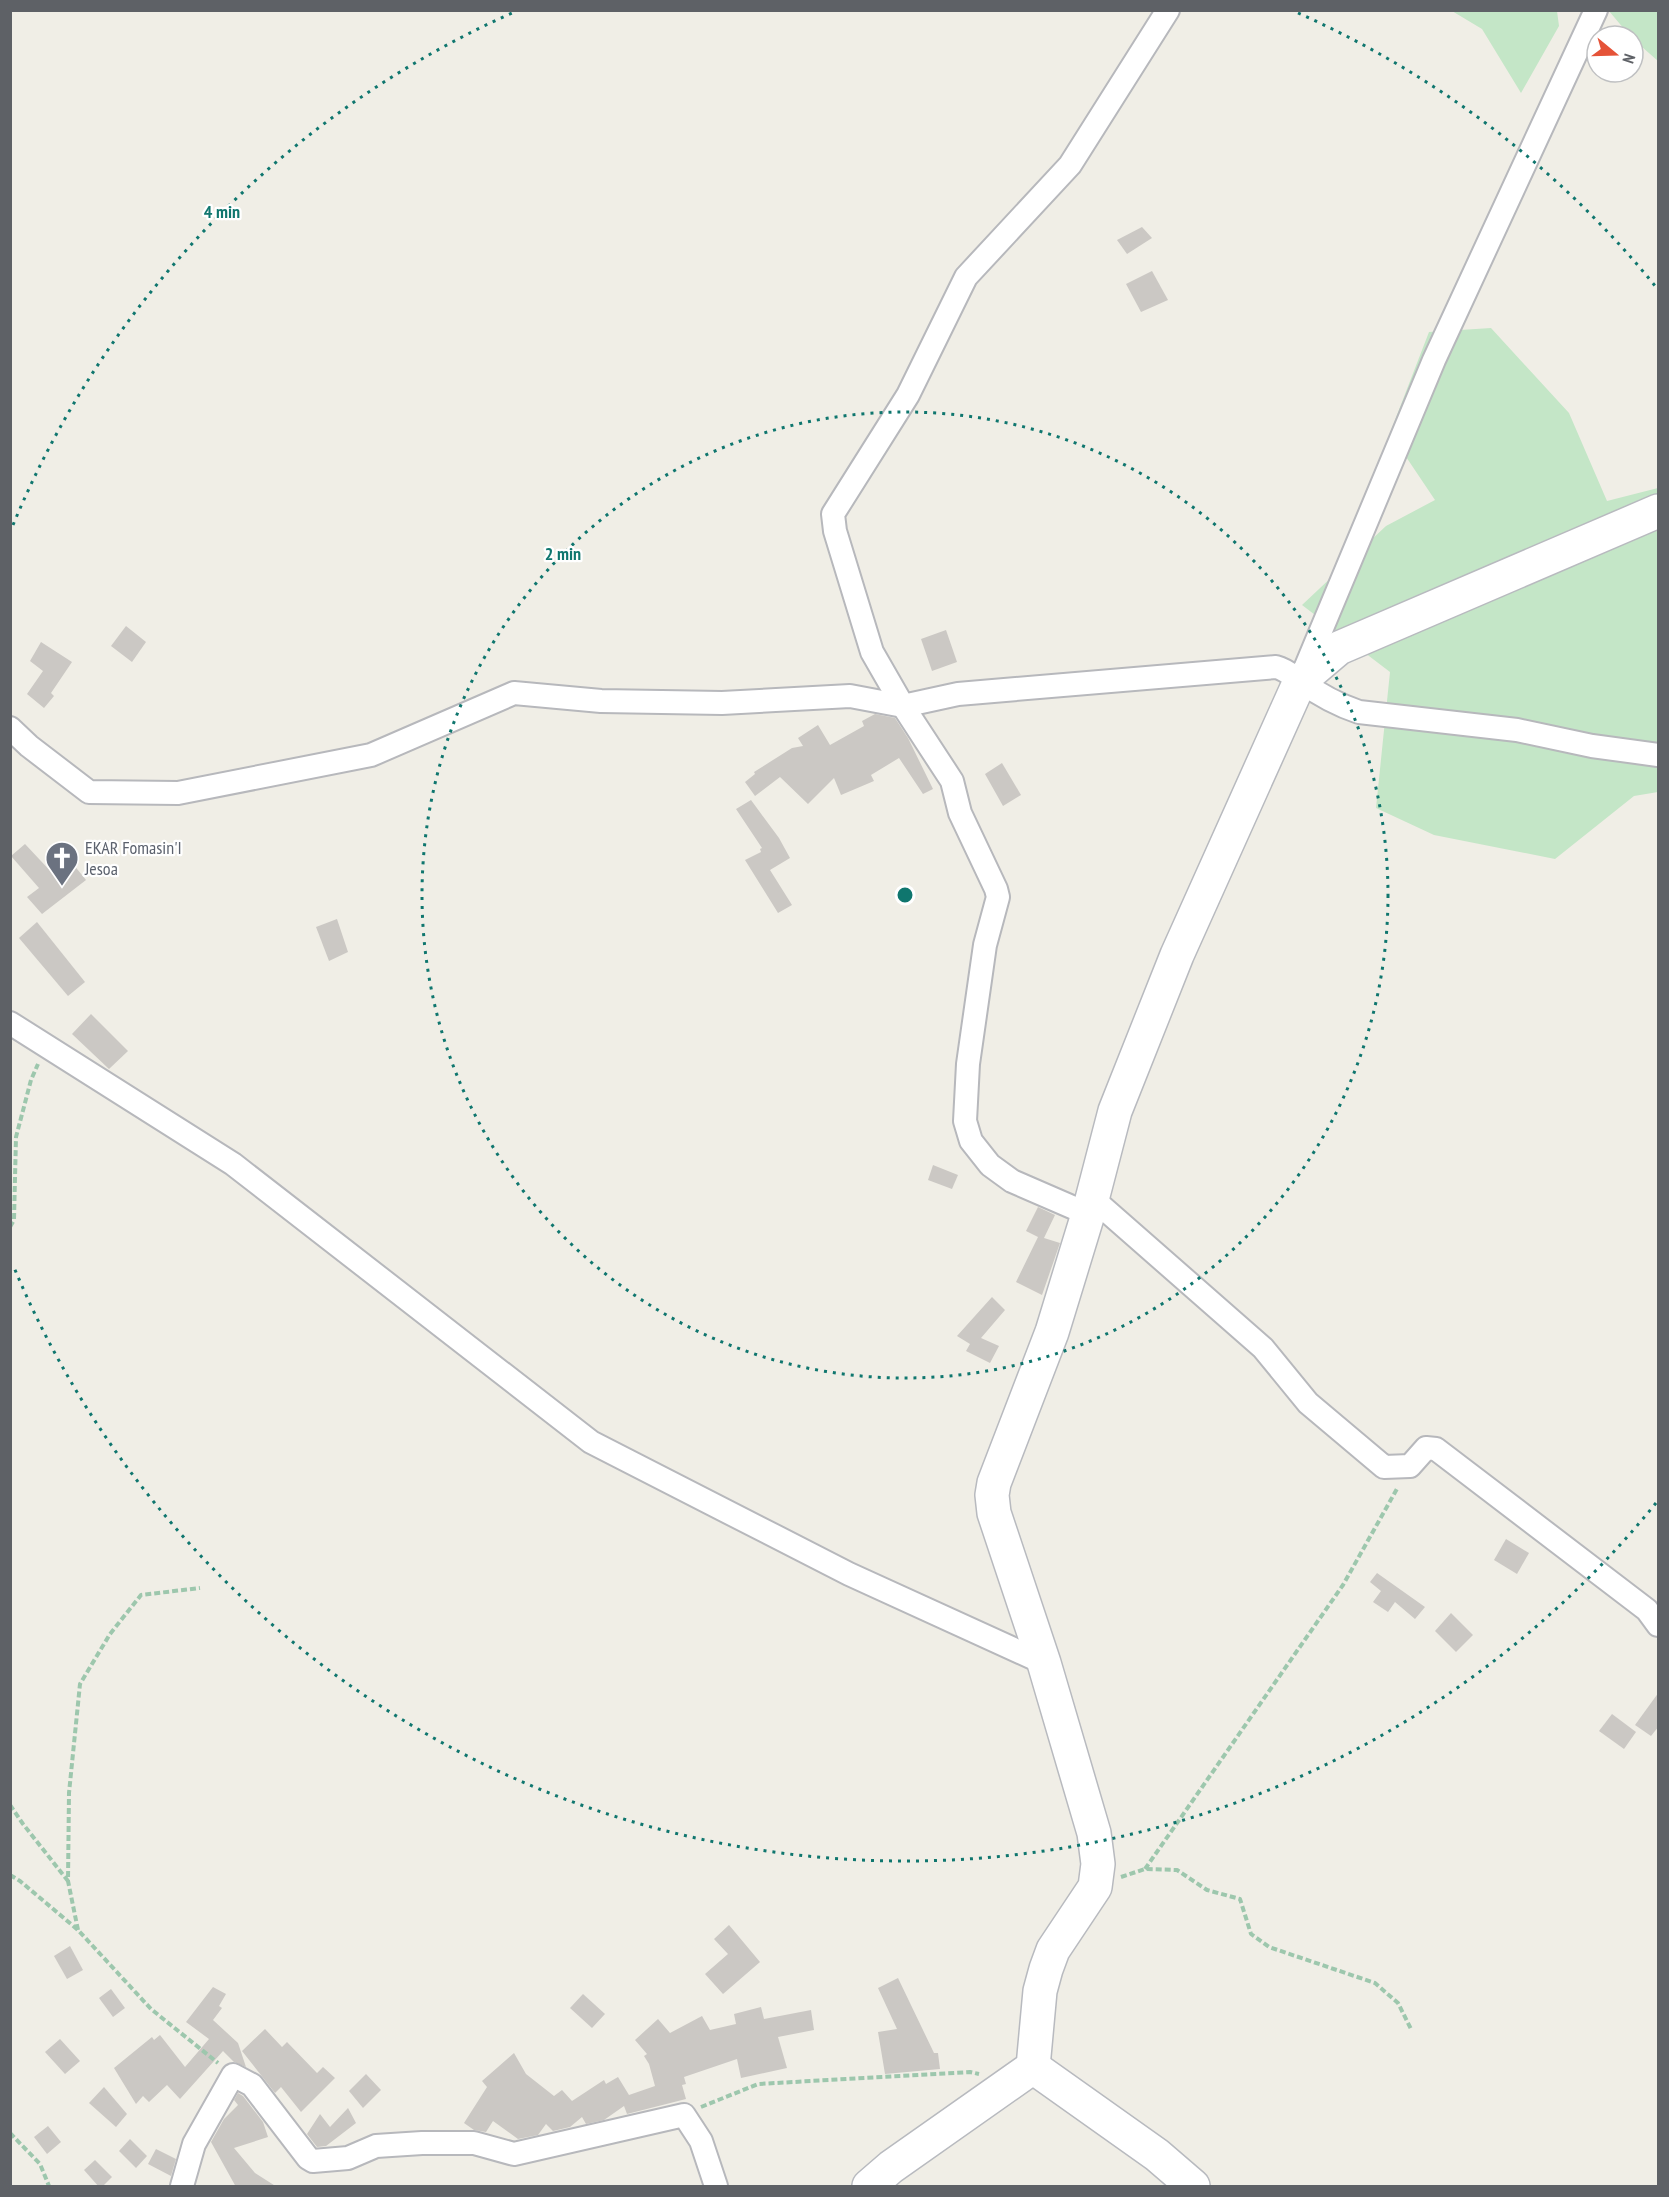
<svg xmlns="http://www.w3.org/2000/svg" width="1669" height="2197" font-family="'PT Sans Narrow',sans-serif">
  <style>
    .green { fill: #c4e6c7 }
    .building { fill: #cbc8c4 }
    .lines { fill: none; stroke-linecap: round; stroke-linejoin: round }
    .street-casing { stroke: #b7b8bc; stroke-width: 26 }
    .secondary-casing { stroke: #b8babf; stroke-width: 36 }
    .path { stroke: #9dc7ad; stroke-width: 4; stroke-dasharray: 6 3; stroke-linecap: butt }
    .street { stroke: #fff; stroke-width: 22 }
    .secondary { stroke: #fff; stroke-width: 33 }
    .ring { fill: none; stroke: #0f766e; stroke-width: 3; stroke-dasharray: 3 6 }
    .labels { text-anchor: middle; stroke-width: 4.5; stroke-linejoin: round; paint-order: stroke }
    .worship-label { font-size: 18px; fill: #5b616d; stroke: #fff; text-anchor: start }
    .centre { fill: #0f766e; stroke: #fff; stroke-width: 3 }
    .ring-label { font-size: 18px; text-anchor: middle; font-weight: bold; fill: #0f766e; stroke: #fff; stroke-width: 4.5; stroke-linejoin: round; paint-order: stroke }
  </style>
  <rect width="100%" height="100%" fill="#f0eee6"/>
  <g class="green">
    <path d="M1452,11H1557L1559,26L1521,93L1482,29Z"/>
    <path d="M1609,11H1658V61L1633,39V36H1630Z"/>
    <path d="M1491,328L1569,413L1607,501L1658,488V792L1634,796L1555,859L1434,835L1376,808L1390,672L1302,605L1386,526L1435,500L1390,433L1429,332Z"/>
  </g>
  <g class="building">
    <path d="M1142,227L1152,238L1127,254L1117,240Z"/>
    <path d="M1152,271L1168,300L1141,312L1126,284Z"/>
    <path d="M126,626L146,642L132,662L111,646Z"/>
    <path d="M946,630L957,662L932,671L921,639Z"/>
    <path d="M41,642L72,662L51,693L54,696L44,708L27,694L43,671L30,661Z"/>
    <path d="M875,714L895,718L908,738L933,789L923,794L899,758L871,775L874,781L841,795L834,778L808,804L780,777L755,796L745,782L755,774L754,772L792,748L803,746L798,738L818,725L830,745L864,726L862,721Z"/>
    <path d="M1002,763L1021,795L1003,806L985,774Z"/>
    <path d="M751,800L779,838L790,858L770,870L792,905L778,913L745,860L761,852L760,849L762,848L736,809Z"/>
    <path d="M25,844L55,876L73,864L86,880L42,914L27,897L39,888L11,856Z"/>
    <path d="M337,919L348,952L329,961L316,927Z"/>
    <path d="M37,922L85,982L68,996L19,938Z"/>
    <path d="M91,1014L128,1051L109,1069L72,1034Z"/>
    <path d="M933,1165L958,1175L952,1189L928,1180Z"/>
    <path d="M1038,1207L1055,1215L1044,1238L1060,1243L1042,1295L1016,1282L1038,1237L1026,1231Z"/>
    <path d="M992,1297L1005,1310L981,1338L999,1346L990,1363L966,1351L970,1344L957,1336Z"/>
    <path d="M1506,1539L1529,1553L1517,1574L1494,1560Z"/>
    <path d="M1377,1573L1425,1607L1415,1619L1395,1602L1388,1612L1373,1602L1381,1591L1370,1582Z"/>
    <path d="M1451,1613L1473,1635L1456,1652L1435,1631Z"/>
    <path d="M1659,1692V1726L1651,1736L1635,1725Z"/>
    <path d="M1612,1714L1636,1732L1624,1749L1599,1731Z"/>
    <path d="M729,1925L760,1962L723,1994L705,1974L728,1954L714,1939Z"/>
    <path d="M70,1946L83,1970L67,1979L54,1956Z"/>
    <path d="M898,1978L934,2053H938L940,2069L885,2074L878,2032L897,2029L878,1988Z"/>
    <path d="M213,1987L226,1994L219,2006L222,2008L213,2020L238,2043L246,2067L234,2062L223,2051L180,2099L167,2085L149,2102L143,2096L136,2104L114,2068L152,2037L154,2040L160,2035L185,2067L209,2039L186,2022Z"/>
    <path d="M111,1989L125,2008L113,2017L99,1998Z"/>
    <path d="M583,1994L605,2014L592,2028L570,2008Z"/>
    <path d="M761,2007L764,2019L811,2010L814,2030L778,2037L787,2068L741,2078L737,2059L684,2077L686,2084L682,2085L686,2099L627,2114L624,2106L604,2120L586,2124L582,2117L570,2127L553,2131L546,2124L538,2135L518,2139L493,2121L486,2132L474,2130L464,2123L487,2087L482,2081L514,2053L526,2074L554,2096L562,2090L572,2101L604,2080L606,2084L618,2077L629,2095L655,2086L649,2064L644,2056L647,2054L635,2040L658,2019L670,2033L702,2016L710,2030L736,2024L734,2014Z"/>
    <path d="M265,2029L282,2047L287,2042L317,2073L323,2067L335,2078L301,2112L281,2087L275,2093L242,2051Z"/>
    <path d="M60,2039L80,2061L65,2074L45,2052Z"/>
    <path d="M366,2074L381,2090L363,2108L349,2091Z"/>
    <path d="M104,2087L127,2114L116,2127L89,2103Z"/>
    <path d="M238,2093L243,2096L263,2122L268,2137L234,2148L255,2173L277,2187H236L211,2142L224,2119L238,2105L234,2100Z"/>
    <path d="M348,2108L356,2123L326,2146L317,2147L307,2134L320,2114L330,2127Z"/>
    <path d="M48,2126L61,2142L47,2154L34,2137Z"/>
    <path d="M130,2139L147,2156L136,2168L119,2151Z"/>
    <path d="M156,2149L176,2159L171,2176L148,2164Z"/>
    <path d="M95,2160L112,2177L102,2187H99L84,2170Z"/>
  </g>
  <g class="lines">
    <g class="street-casing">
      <g id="street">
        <path d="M1302,676L1434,360L1596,10"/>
        <path d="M10,728L29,746L89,792L178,793L371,755L514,693L601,701L722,703L850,696L903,706L958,694L1276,667C1287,670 1291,675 1300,681C1318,694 1338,705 1359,712L1517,730L1592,746L1658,755"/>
        <path d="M10,1023L233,1164L591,1442L849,1574L1044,1663"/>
        <path d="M1092,1198L1263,1348L1308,1403L1384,1467L1410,1466L1426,1448L1436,1449L1647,1610L1658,1625"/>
        <path d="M1088,1214L1012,1181L990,1165L971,1141L965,1121L968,1064L985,945L998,897L996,889L960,813L952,781L903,706L872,652L835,531L833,514L908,395L966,277L1070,165L1168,10"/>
        <path d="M182,2186L194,2144L233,2075L252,2085L308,2158L313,2161L348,2158L376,2146L422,2143H474L514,2154L684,2115L701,2141L716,2186"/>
      </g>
    </g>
    <g class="secondary-casing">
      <g id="secondary">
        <path d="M1033,2067L1157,2155L1193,2186"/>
        <path d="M869,2186L891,2167L1033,2067L1040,1991L1046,1969L1053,1950L1095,1887L1098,1864L1094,1833L1044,1663L994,1513L992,1495L994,1483L1052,1332L1089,1211L1115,1111L1177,955L1300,681L1339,648L1658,511"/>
      </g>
    </g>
    <g class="path">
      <path d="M10,1227L14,1220L16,1137L31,1080L38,1064"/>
      <path d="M10,1805L23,1824L68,1881"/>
      <path d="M1145,1869L1343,1585L1398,1487"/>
      <path d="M10,1875L20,1881L78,1930L151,2009L218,2063"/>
      <path d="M1121,1877L1145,1869L1177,1870L1207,1890L1240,1899L1251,1934L1269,1947L1375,1983L1398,2003L1411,2029"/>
      <path d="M78,1930L68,1881L69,1793L80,1684L110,1634L141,1595L200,1588"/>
      <path d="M701,2107L758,2084L970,2072L979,2074"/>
      <path d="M10,2133L40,2164L49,2186"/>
    </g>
    <use href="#street" class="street"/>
    <use href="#secondary" class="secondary"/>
  </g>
  <g class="ring">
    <circle cx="905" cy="895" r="483"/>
    <path d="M1656 1503A966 966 0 0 1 13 1265M13 525A966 966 0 0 1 512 13M1298 13A966 966 0 0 1 1656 287"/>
  </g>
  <defs>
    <g id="church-pin" transform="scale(1.725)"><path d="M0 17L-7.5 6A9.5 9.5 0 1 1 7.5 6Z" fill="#6b7280" stroke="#fff"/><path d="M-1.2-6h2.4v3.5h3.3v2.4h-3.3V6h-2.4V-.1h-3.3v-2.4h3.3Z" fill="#fff"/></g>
  </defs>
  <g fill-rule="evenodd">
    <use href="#church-pin" x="62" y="858"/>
  </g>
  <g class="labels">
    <g class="worship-label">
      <text x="85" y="854">EKAR Fomasin'I<tspan x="85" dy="21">Jesoa</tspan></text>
    </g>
  </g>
  <circle cx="905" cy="895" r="9" class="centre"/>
  <g class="ring-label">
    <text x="222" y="218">4 min</text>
    <text x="563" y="560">2 min</text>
  </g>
  <rect width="1669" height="2197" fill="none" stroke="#5e6166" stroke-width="24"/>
  <g transform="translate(1615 54) rotate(109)"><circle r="28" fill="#ffffff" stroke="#bfc0c2" stroke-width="1.5"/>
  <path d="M0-4.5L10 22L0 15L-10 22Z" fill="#e55338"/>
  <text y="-9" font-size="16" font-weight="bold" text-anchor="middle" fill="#5e6166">N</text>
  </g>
</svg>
